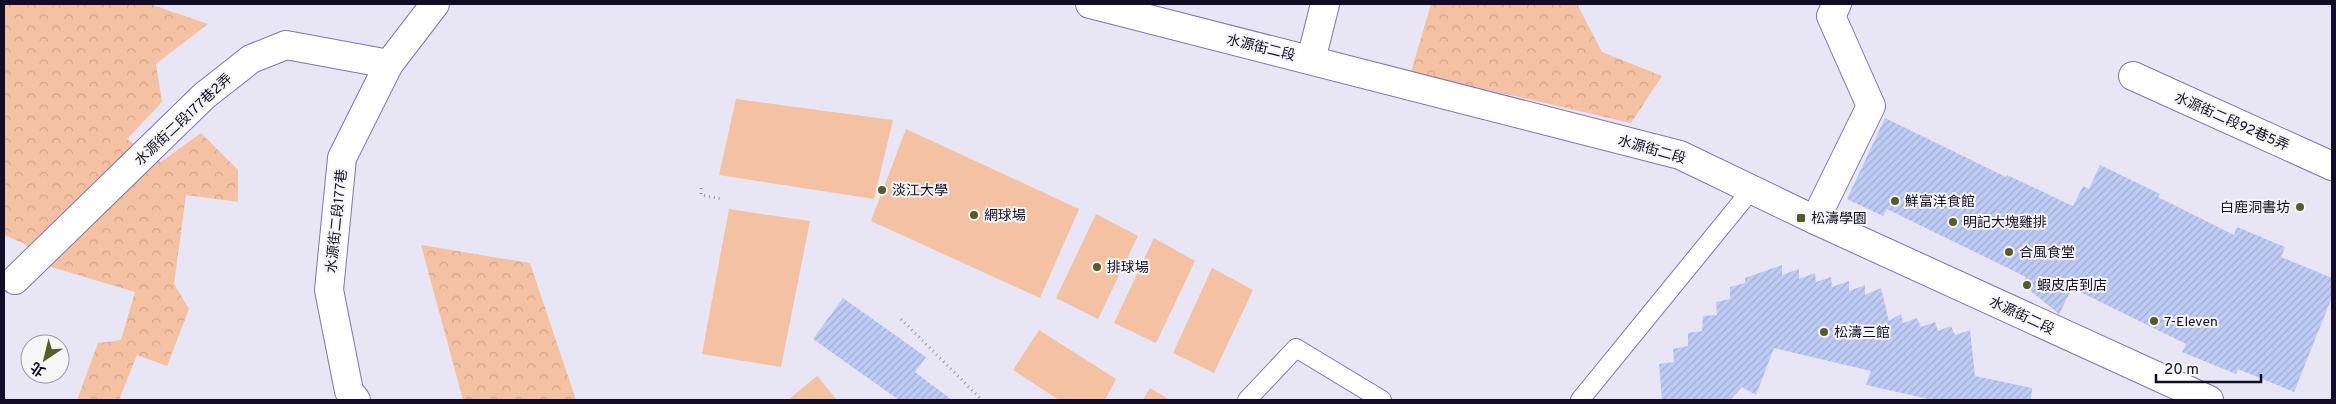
<svg xmlns="http://www.w3.org/2000/svg" width="2336" height="404" font-family="Overpass,'Noto Sans TC',sans-serif">
  <style>
    .forest { fill: url(#forest-crowns) }
    .green { fill: #f4c1a2 }
    .building { fill: url(#building-hatch) }
    .lines { fill: none; stroke-linecap: round; stroke-linejoin: round }
    .lane-casing { stroke: #7f72b6; stroke-width: 20 }
    .street-casing { stroke: #7f72b6; stroke-width: 30 }
    .path { stroke: #9995a8; stroke-width: 3; stroke-dasharray: 1 4; stroke-linecap: butt }
    .lane { stroke: #fff; stroke-width: 18 }
    .street { stroke: #fff; stroke-width: 28 }
    .poi-dot { fill: #585b28; stroke: #f5f5f5; stroke-width: 2 }
    .labels { text-anchor: middle; stroke-width: 4; stroke-linejoin: round; paint-order: stroke }
    .street-label { font-size: 14px; fill: #130c26; stroke: #f5f5f5 }
    .poi-label { font-size: 14px; fill: #130c26; stroke: #f5f5f5; text-anchor: start }
  </style>
  <defs>
    <pattern id="forest-crowns" width="20" height="18" patternUnits="userSpaceOnUse" patternTransform="scale(1.25)"><rect width="20" height="18" fill="#f4c1a2"/><path d="M2 6a3 3 0 1 1 6 0M12 15a3 3 0 1 1 6 0" fill="none" stroke="#d0a58b"/></pattern>
    <pattern id="building-hatch" width="6" height="6" patternUnits="userSpaceOnUse" patternTransform="scale(1.25)"><rect width="6" height="6" fill="#becbf5"/><path d="M-1 1l2-2M0 6l6-6M5 7l2-2" fill="none" stroke="#a2add2"/></pattern>
  </defs>
  <rect width="100%" height="100%" fill="#e8e6f5"/>
  <g class="forest">
    <path d="M4,4H150L208,24L156,64L162,102L127,139L161,162L201,133L238,170V202L186,195L174,284L189,309L167,366L137,355L119,400H77L98,343L121,340L135,292L48,266L23,243L4,235Z"/>
    <path d="M1431,4H1577L1602,52L1662,76L1631,123L1411,72Z"/>
    <path d="M421,245L530,263L576,400H463Z"/>
  </g>
  <g class="green">
    <path d="M736,99L893,120L874,199L719,175Z"/>
    <path d="M906,129L1079,209L1040,298L871,221Z"/>
    <path d="M729,209L810,221L781,367L702,354Z"/>
    <path d="M1096,214L1138,236L1098,319L1056,298Z"/>
    <path d="M1154,238L1195,261L1156,343L1114,323Z"/>
    <path d="M1212,268L1253,290L1214,373L1173,353Z"/>
    <path d="M1039,330L1116,379L1105,400H1059L1013,370Z"/>
    <path d="M817,376L837,400H788Z"/>
    <path d="M1150,388L1170,400H1143Z"/>
  </g>
  <g class="building">
    <path d="M1885,118L2006,177L2007,175L2073,206L2083,186L2089,189L2100,165L2160,194L2158,197L2234,235L2237,227L2285,247L2281,257L2332,278V297L2294,392L2238,369L2236,374L2182,352L2186,344L2072,288L2059,314L2022,284L2026,277L1887,209L1883,216L1847,199Z"/>
    <path d="M1782,265V275L1799,269V279L1815,273L1816,282L1831,277L1832,287L1849,281V291L1865,285V295L1881,288L1889,321L1901,314L1903,323L1917,318L1921,327L1935,322L1938,331L1951,326L1955,335L1970,330L1975,376L2032,388L2031,400H1933L1866,385L1871,371L1774,348L1756,395L1742,387L1730,400H1662L1659,364L1674,362L1673,349L1688,346V333L1702,331L1703,316L1717,315L1716,302L1730,299V287L1745,283V278Z"/>
    <path d="M843,298L926,357L915,372L952,400H899L813,339Z"/>
  </g>
  <g class="lines">
    <g class="lane-casing">
      <g id="lane">
        <path d="M1247,400L1296,348L1382,400"/>
        <path d="M1580,400L1752,189"/>
      </g>
    </g>
    <g class="street-casing">
      <g id="street">
        <path d="M1090,4L1680,155L1815,220L2209,400"/>
        <path d="M1311,60L1325,4"/>
        <path d="M2133,76L2332,166"/>
        <path d="M1815,220L1871,106L1831,16L1837,4"/>
        <path d="M15,280L204,96L251,59L286,45L389,64"/>
        <path d="M356,400L349,391L329,290L342,158L389,64L435,4"/>
      </g>
    </g>
    <g class="path">
      <path d="M701,188V195L722,199"/>
      <path d="M901,319L982,400"/>
    </g>
    <use href="#lane" class="lane"/>
    <use href="#street" class="street"/>
  </g>
  <g class="poi-dot">
    <circle cx="882" cy="190" r="5"/>
    <circle cx="1895" cy="201" r="5"/>
    <circle cx="2300" cy="207" r="5"/>
    <circle cx="974" cy="215" r="5"/>
    <rect x="1796" y="213" width="10" height="10" rx="2.5"/>
    <circle cx="1953" cy="222" r="5"/>
    <circle cx="2009" cy="252" r="5"/>
    <circle cx="1097" cy="267" r="5"/>
    <circle cx="2027" cy="285" r="5"/>
    <circle cx="2154" cy="321" r="5"/>
    <circle cx="1824" cy="332" r="5"/>
  </g>
  <g class="labels">
    <g class="street-label">
      <text transform="translate(1261 47) rotate(14)" y="5">水源街二段</text>
      <text transform="translate(183 119) rotate(-43)" y="5">水源街二段177巷2弄</text>
      <text transform="translate(2232 121) rotate(24)" y="5">水源街二段92巷5弄</text>
      <text transform="translate(1652 149) rotate(16)" y="5">水源街二段</text>
      <text transform="translate(336 221) rotate(-84)" y="5">水源街二段177巷</text>
      <text transform="translate(2022 315) rotate(25)" y="5">水源街二段</text>
    </g>
    <g class="poi-label">
      <text x="892" y="195">淡江大學</text>
      <text x="1905" y="206">鮮富洋食館</text>
      <text x="2290" y="212" text-anchor="end">白鹿洞書坊</text>
      <text x="984" y="220">網球場</text>
      <text x="1811" y="223">松濤學園</text>
      <text x="1963" y="227">明記大塊雞排</text>
      <text x="2019" y="257">合風食堂</text>
      <text x="1107" y="272">排球場</text>
      <text x="2037" y="290">蝦皮店到店</text>
      <text x="2164" y="326">7-Eleven</text>
      <text x="1834" y="337">松濤三館</text>
    </g>
  </g>
  <rect width="2336" height="404" fill="none" stroke="#130c26" stroke-width="10"/>
  <g transform="translate(45 359) rotate(215)"><circle r="24" fill="#f5f5f5" stroke="#9b98a2"/>
  <path d="M0-4L9 19L0 12L-9 19Z" fill="#585b28"/>
  <text y="-8" font-size="14" font-weight="bold" text-anchor="middle" fill="#130c26">北</text>
  </g>
  <path d="M2156 374v8h105v-8" fill="none" stroke="#130c26" stroke-width="2.5"/>
  <text x="2164" y="374" font-size="15" fill="#130c26" stroke="#f5f5f5" stroke-width="4" paint-order="stroke">20 m</text>
</svg>
